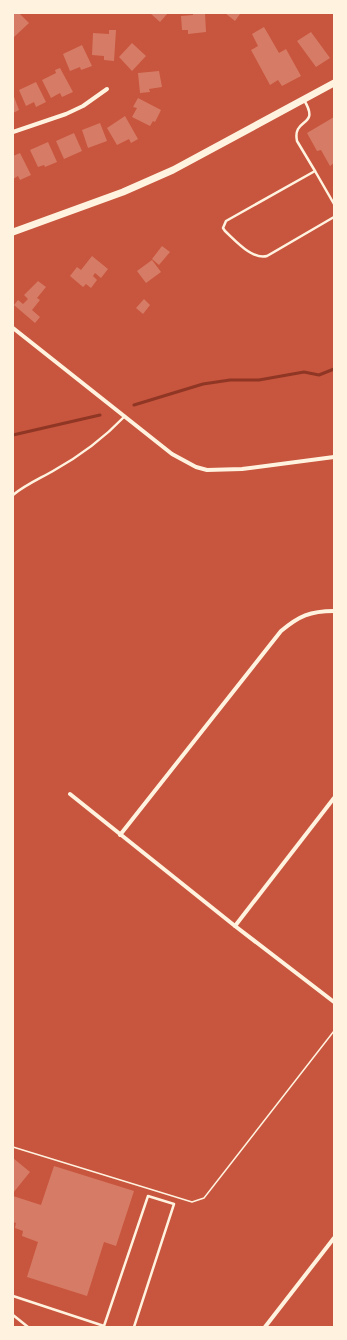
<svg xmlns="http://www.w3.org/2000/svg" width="347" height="1340" font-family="'Roboto Condensed',sans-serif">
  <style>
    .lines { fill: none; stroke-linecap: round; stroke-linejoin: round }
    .stream { stroke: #8f3625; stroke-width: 3 }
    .building { fill: #d67c66 }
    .path { stroke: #fff3e0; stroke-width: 1.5 }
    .service { stroke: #fff3e0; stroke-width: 2.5 }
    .minor { stroke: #fff3e0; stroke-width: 4 }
    .secondary { stroke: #fff3e0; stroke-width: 7 }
  </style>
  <rect width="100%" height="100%" fill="#c8553d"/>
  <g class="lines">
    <g class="stream">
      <path d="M134,405L203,384L230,380H259L304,372L319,375L334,369"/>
      <path d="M13,435L100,415"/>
    </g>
  </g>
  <g class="building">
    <path d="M13,13H19L29,23L13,38Z"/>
    <path d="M150,13H168L160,22Z"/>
    <path d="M193,13H205L206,32L188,34V30H182L181,16L193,15Z"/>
    <path d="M225,13H239L240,14L235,21Z"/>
    <path d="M264,27L279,53L286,49L301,76L282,86L278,80L270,85L251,50L258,46L252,34Z"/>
    <path d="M109,30H116L114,61L104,60V56L92,55L93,33L109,34Z"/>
    <path d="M311,32L330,58L316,67L297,41Z"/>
    <path d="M132,43L146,56L132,71L119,57Z"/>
    <path d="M82,45L92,66L81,70L80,67L70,71L63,54Z"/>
    <path d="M60,68L73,92L62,97L60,93L51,98L42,80L56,73L55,70Z"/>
    <path d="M159,71L162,87L149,89L150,92L140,93L138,73Z"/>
    <path d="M36,82L46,102L36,107L34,102L26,106L19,90Z"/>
    <path d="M13,94L19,110L13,113Z"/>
    <path d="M138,98L161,110L155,122L153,121L150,126L132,117L137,108L133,107Z"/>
    <path d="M125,116L138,139L131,143L129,139L117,145L107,128Z"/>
    <path d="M334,117V163L330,166L321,150L317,151L307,133Z"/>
    <path d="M100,123L107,141L88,148L82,130Z"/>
    <path d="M74,133L82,151L64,159L56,141Z"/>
    <path d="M48,142L57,162L45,167L44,165L38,167L30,150Z"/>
    <path d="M20,153L31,175L20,180L18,176L13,179V156Z"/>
    <path d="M162,246L170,252L159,265L152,259Z"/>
    <path d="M92,256L108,269L101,278L95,273L93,276L97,280L91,288L86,284L83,287L70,276L77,267L81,270Z"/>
    <path d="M152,260L161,272L146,283L137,271Z"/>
    <path d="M38,281L46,287L37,298L40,300L32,310L40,317L35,323L14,305L18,300L23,304L28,299L24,295Z"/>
    <path d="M144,299L150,305L143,314L136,308Z"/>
    <path d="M13,1158L30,1172L13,1193Z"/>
    <path d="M54,1166L134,1191L116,1246L104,1242L87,1296L27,1277L38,1242L22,1236L23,1231L15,1228L16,1223L13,1222V1196L41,1205Z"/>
  </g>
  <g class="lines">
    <path class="path" d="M13,1147L192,1202L204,1198L334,1031"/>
    <g class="service">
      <path d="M304,100C321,128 292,117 297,141L315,171L226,221L223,228L225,231C235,240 252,260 267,256L334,217"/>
      <path d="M315,171L334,204"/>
      <path d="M13,495C25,485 39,479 53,471C80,456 104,438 125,416"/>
      <path d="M13,1296L104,1326L148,1196L174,1204L134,1327"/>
      <path d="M13,1315L28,1327"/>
    </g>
    <g class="minor">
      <path d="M13,132L66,114L83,106L107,89"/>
      <path d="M13,328L172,454L196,467L207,470L242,469L334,457"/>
      <path d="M70,794L235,926L334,1002"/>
      <path d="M120,835L281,631C299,616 310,611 334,611"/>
      <path d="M235,926L334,798"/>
      <path d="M265,1327L334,1238"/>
    </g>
    <path class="secondary" d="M13,232L123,192L173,170L334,83"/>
  </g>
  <rect width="347" height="1340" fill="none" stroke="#fff3e0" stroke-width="28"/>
</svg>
